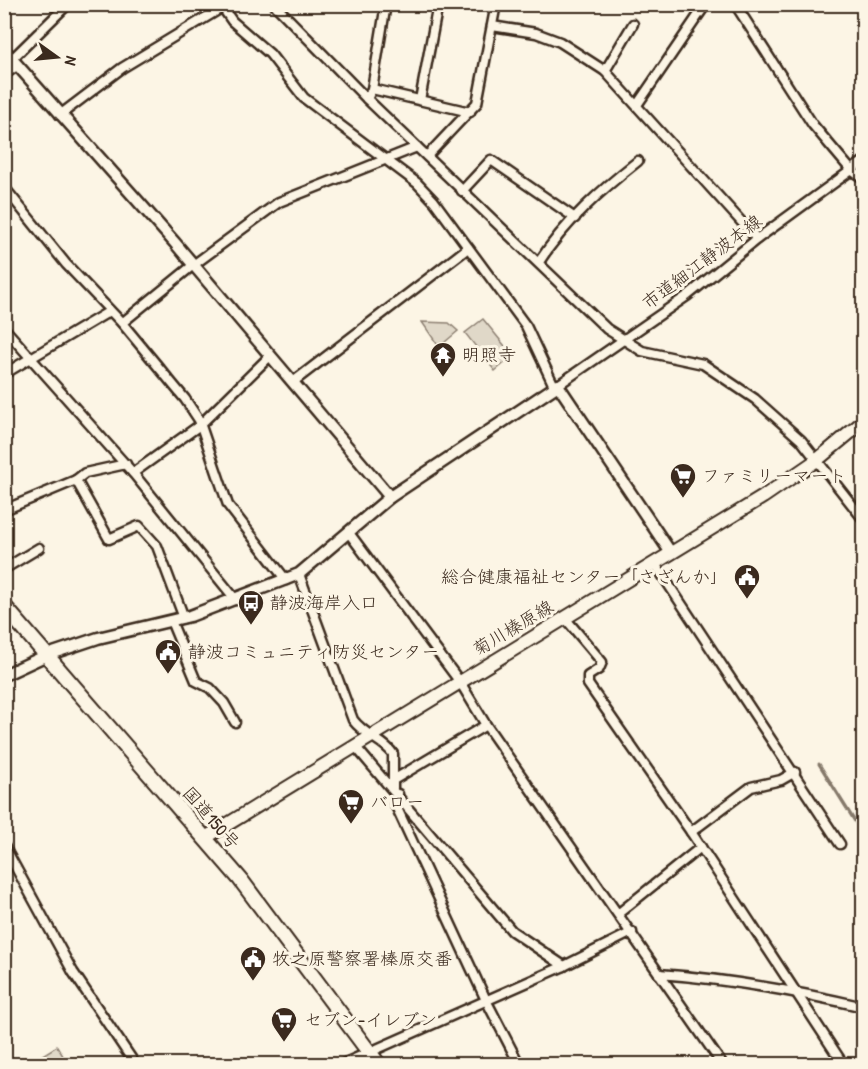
<svg xmlns="http://www.w3.org/2000/svg" width="868" height="1069" font-family="'Patrick Hand','Klee One',sans-serif">
  <style>
    .green { fill: #e0d8c8; stroke: #8e8173; stroke-width: 1.5 }
    .lines { fill: none; stroke-linecap: round; stroke-linejoin: round }
    .stream { stroke: #85796b; stroke-width: 3 }
    .minor-casing { stroke: #3b2a1e; stroke-width: 13 }
    .tertiary-casing { stroke: #3b2a1e; stroke-width: 15 }
    .secondary-casing { stroke: #3b2a1e; stroke-width: 16 }
    .trunk-casing { stroke: #3b2a1e; stroke-width: 18 }
    .minor { stroke: #fcf5e5; stroke-width: 8 }
    .tertiary { stroke: #fcf5e5; stroke-width: 10 }
    .secondary { stroke: #fcf5e5; stroke-width: 12 }
    .trunk { stroke: #fcf5e5; stroke-width: 14 }
    .labels { text-anchor: middle; stroke-width: 6; stroke-linejoin: round; paint-order: stroke }
    .street-label { font-size: 18px; fill: #3b2a1e; stroke: #fcf5e5 }
    .poi-label { font-size: 18px; fill: #3b2a1e; stroke: #fcf5e5; text-anchor: start }
  </style>
  <rect width="100%" height="100%" fill="#fcf5e5"/>
  <filter id="ink" filterUnits="userSpaceOnUse"><feTurbulence type="fractalNoise" baseFrequency=".0167" numOctaves="2"/><feDisplacementMap in="SourceGraphic" scale="12" xChannelSelector="R" yChannelSelector="G"/><feConvolveMatrix kernelMatrix="1 2 1 2 8 2 1 2 1" color-interpolation-filters="sRGB"/></filter>
  <g filter="url(#ink)">
    <g class="green">
      <path d="M483,319L513,356L495,371L465,333Z"/>
      <path d="M422,322L449,323L458,331L439,347Z"/>
      <path d="M57,1046L68,1064H28Z"/>
    </g>
    <g class="lines">
      <path class="stream" d="M819,764L864,836"/>
      <g class="minor-casing">
        <g id="minor">
          <path d="M274,4L367,99L607,329L642,351L703,364L755,399L801,440L864,520"/>
          <path d="M735,4L813,125L851,170L864,179"/>
          <path d="M223,8L232,21L270,54L304,98L417,183L434,201L526,326L555,388"/>
          <path d="M492,26L536,33L560,42L605,71L757,239"/>
          <path d="M12,59L68,4"/>
          <path d="M605,71L633,24"/>
          <path d="M4,75L18,65"/>
          <path d="M372,89L386,4"/>
          <path d="M367,99L372,89L470,112"/>
          <path d="M420,100L438,4"/>
          <path d="M637,105L706,4"/>
          <path d="M60,115L122,68L228,4"/>
          <path d="M427,156L477,103L496,4"/>
          <path d="M4,187L66,264L122,323L185,399L199,420L228,505L286,580"/>
          <path d="M462,191L491,160L575,218"/>
          <path d="M539,262C565,222 601,190 638,161"/>
          <path d="M122,323L192,266L279,202L417,147"/>
          <path d="M4,328L133,473L236,600"/>
          <path d="M4,374L110,311"/>
          <path d="M293,382L468,248"/>
          <path d="M558,385L687,296L757,239L864,161"/>
          <path d="M126,464L85,473L76,480L109,539L139,526L157,546L184,618"/>
          <path d="M133,473L200,425L270,356"/>
          <path d="M4,510L76,480"/>
          <path d="M349,533L460,682L486,725L722,1064"/>
          <path d="M655,564L840,844"/>
          <path d="M4,569L39,548"/>
          <path d="M299,574L353,720C365,736 385,741 393,754V788"/>
          <path d="M565,618L602,662L599,669L588,676V684L691,832L843,1064"/>
          <path d="M171,621L196,681L210,688L224,703L235,722"/>
          <path d="M355,746L512,931L564,966"/>
          <path d="M395,779L486,725"/>
          <path d="M398,794L395,804L486,1000L519,1064"/>
          <path d="M691,832L751,787L781,780L795,772"/>
          <path d="M4,846L73,972L135,1064"/>
          <path d="M619,913L701,847"/>
          <path d="M659,974C729,979 795,991 864,1007"/>
          <path d="M343,1064L564,966L632,932"/>
        </g>
      </g>
      <g class="tertiary-casing">
        <g id="tertiary">
          <path d="M4,50L175,243L390,497"/>
          <path d="M4,675L47,655L98,638L190,616L299,574L390,497L558,385L671,553"/>
        </g>
      </g>
      <g class="secondary-casing">
        <path id="secondary" d="M205,838L763,497L817,460L864,421"/>
      </g>
      <g class="trunk-casing">
        <path id="trunk" d="M4,606L240,879L378,1064"/>
      </g>
      <use href="#minor" class="minor"/>
      <use href="#tertiary" class="tertiary"/>
      <use href="#secondary" class="secondary"/>
      <use href="#trunk" class="trunk"/>
    </g>
  </g>
  <defs>
    <g id="temple-pin" transform="scale(1.35)"><path d="M0 17L-7.5 6A9.5 9.5 0 1 1 7.5 6Z" fill="#3b2a1e" stroke="#fcf5e5"/><path d="M0-6L5-2H3V0L6.5 2.5H4V6H1.5V3h-3V6H-4V2.5H-6.5L-3 0V-2H-5Z" fill="#fff"/></g>
    <g id="supermarket-pin" transform="scale(1.35)"><path d="M0 17L-7.5 6A9.5 9.5 0 1 1 7.5 6Z" fill="#3b2a1e" stroke="#fcf5e5"/><path d="M-6-5.5h2.5l.6 2H6L4.5 2H-2.5L-4.4-4H-6ZM-1.5 3.2a1.3 1.3 0 1 0 .1 0ZM3 3.2a1.3 1.3 0 1 0 .1 0Z" fill="#fff"/></g>
    <g id="civic-pin" transform="scale(1.35)"><path d="M0 17L-7.5 6A9.5 9.5 0 1 1 7.5 6Z" fill="#3b2a1e" stroke="#fcf5e5"/><path d="M-.6-6.5H3V-4.5H.6V-3L4-1V1h2V6H-6V1h2V-1L-.6-3ZM-1.2 2.5V6h2.4V2.5Z" fill="#fff"/></g>
    <g id="bus-pin" transform="scale(1.35)"><path d="M0 17L-7.5 6A9.5 9.5 0 1 1 7.5 6Z" fill="#3b2a1e" stroke="#fcf5e5"/><path d="M-5-6H5V4H4V6H2V4H-2V6H-4V4H-5ZM-3.5-4V0h7V-4ZM-3.5 1.2v1.5H-2V1.2ZM2 1.2v1.5H3.5V1.2Z" fill="#fff"/></g>
  </defs>
  <g fill-rule="evenodd">
    <use href="#temple-pin" x="443" y="355"/>
    <use href="#supermarket-pin" x="683" y="476"/>
    <use href="#civic-pin" x="747" y="577"/>
    <use href="#bus-pin" x="251" y="603"/>
    <use href="#civic-pin" x="168" y="652"/>
    <use href="#supermarket-pin" x="351" y="802"/>
    <use href="#civic-pin" x="253" y="959"/>
    <use href="#supermarket-pin" x="284" y="1020"/>
  </g>
  <g class="labels">
    <g class="street-label">
      <text transform="translate(702 262) rotate(-37)" y="6">市道細江静波本線</text>
      <text transform="translate(513 628) rotate(-31)" y="6">菊川榛原線</text>
      <text transform="translate(211 818) rotate(49)" y="6">国道150号</text>
    </g>
    <g class="poi-label">
      <text x="462" y="361">明照寺</text>
      <text x="702" y="482">ファミリーマート</text>
      <text x="728" y="583" text-anchor="end">総合健康福祉センター「さざんか」</text>
      <text x="270" y="609">静波海岸入口</text>
      <text x="188" y="658">静波コミュニティ防災センター</text>
      <text x="370" y="808">バロー</text>
      <text x="272" y="965">牧之原警察署榛原交番</text>
      <text x="304" y="1026">セブン-イレブン</text>
    </g>
  </g>
  <rect width="868" height="1069" fill="none" stroke="#fcf5e5" stroke-width="24"/>
  <rect x="12" y="12" width="844" height="1045" fill="none" stroke="#3b2a1e" stroke-width="2" filter="url(#ink)"/>
  <g transform="translate(57 57) rotate(105)" stroke="#fcf5e5" stroke-width="4.5" paint-order="stroke">
  <path d="M0-4.5L10 22L0 15L-10 22Z" fill="#3b2a1e"/>
  <text y="-9" font-size="16" font-weight="bold" text-anchor="middle" fill="#3b2a1e">N</text>
  </g>
</svg>
